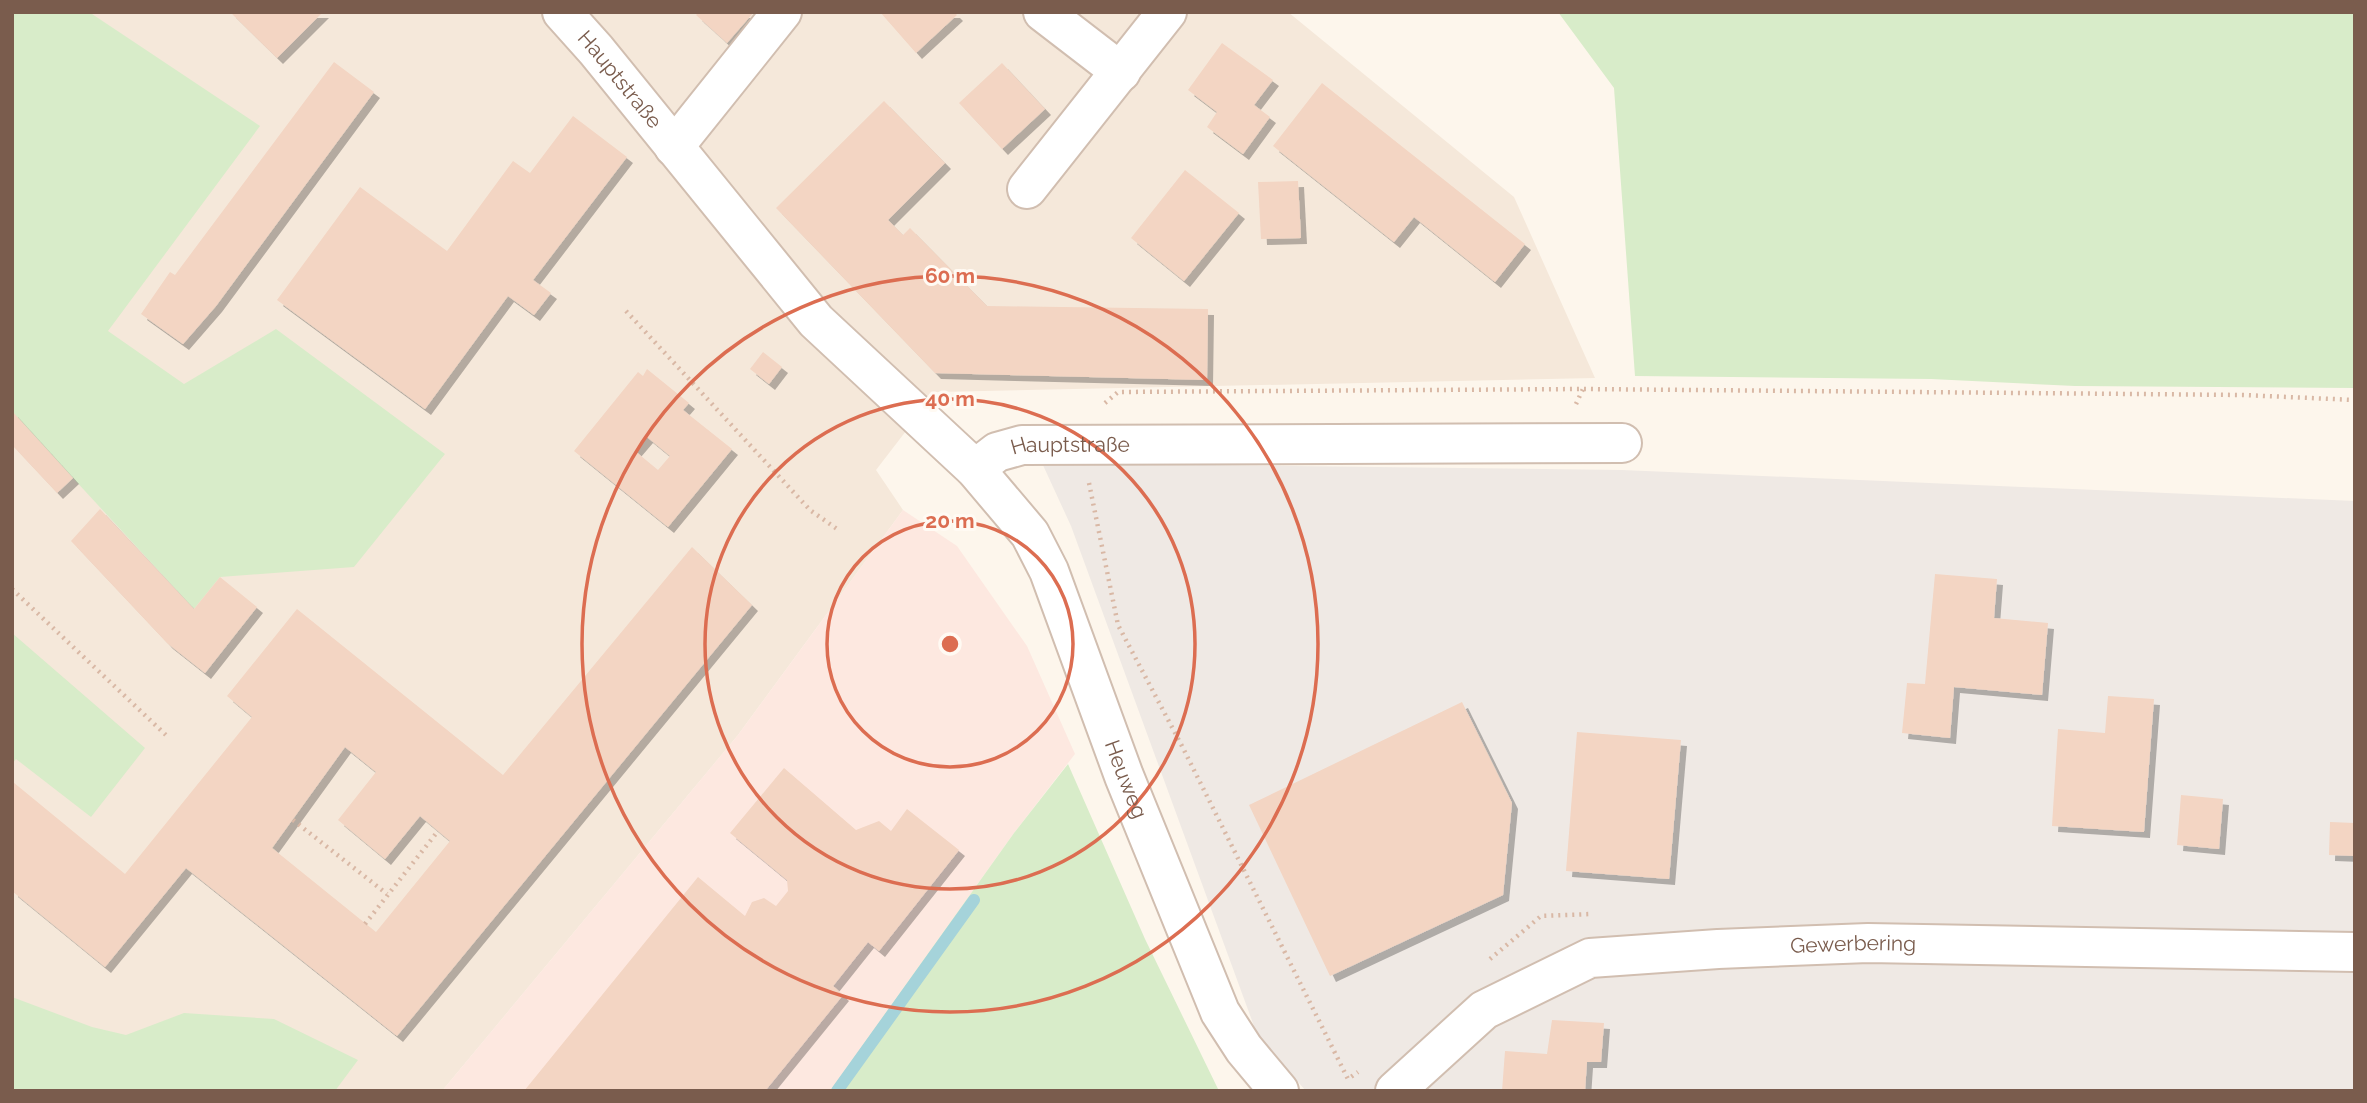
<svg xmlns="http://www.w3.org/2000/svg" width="2367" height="1103" font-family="Raleway,sans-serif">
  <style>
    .residential { fill: #f5e8da }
    .commercial { fill: #fde8e0 }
    .industrial { fill: #efe9e4 }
    .green { fill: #d8ecc9 }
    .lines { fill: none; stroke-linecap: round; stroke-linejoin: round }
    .stream { stroke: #a5d3da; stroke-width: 12 }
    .building { fill: #f3d5c3; fill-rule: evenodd; filter: url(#shadow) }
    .minor-casing { stroke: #d1beb0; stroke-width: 42 }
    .tertiary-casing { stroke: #d1beb0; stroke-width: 42 }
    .path { stroke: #d9b8a5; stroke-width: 4.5; stroke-dasharray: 2 5; stroke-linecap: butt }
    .minor { stroke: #fff; stroke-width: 38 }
    .tertiary { stroke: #fff; stroke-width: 38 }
    .ring { fill: none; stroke: #dc6d51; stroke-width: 3.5 }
    .labels { text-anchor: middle; stroke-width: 6; stroke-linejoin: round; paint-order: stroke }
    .street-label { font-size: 21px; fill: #7a5c4d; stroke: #fffaf3 }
    .centre { fill: #dc6d51; stroke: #fffaf3; stroke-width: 3.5 }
    .ring-label { font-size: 21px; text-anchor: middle; font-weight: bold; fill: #dc6d51; stroke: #fffaf3; stroke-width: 6; stroke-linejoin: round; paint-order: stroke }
  </style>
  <defs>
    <filter id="shadow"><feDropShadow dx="6" dy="6" stdDeviation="0" flood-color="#0004"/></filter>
  </defs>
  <rect width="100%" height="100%" fill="#fdf6ec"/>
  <path class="residential" d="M12,12H1288L1514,197L1595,378L936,392L876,470L903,510L738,735L442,1091H12Z"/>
  <path class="commercial" d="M903,510L957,546L1027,646L1075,754L1014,833L830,1091H442L738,735Z"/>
  <path class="industrial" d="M1042,463L1622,470L2355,501V1091H1306L1258,1037L1071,526Z"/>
  <g class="green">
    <path d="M12,12H89L260,126L108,331L184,384L276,329L445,454L354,567L220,577L194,609L12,412Z"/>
    <path d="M1558,12H2355V388L2075,386L1931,379L1635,376L1614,88Z"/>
    <path d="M12,633L145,748L91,817L16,759L12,764Z"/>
    <path d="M1068,764L1145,939L1219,1091H830L1014,833Z"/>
    <path d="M12,997L92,1027L126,1035L184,1013L274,1019L358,1060L335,1091H12Z"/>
  </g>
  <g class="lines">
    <path class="stream" d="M837,1091L974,900"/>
  </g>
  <g class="building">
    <path d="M230,12H323L277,58Z"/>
    <path d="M699,12H754L727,43L696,15Z"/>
    <path d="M880,12H954L957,15L916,53Z"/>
    <path d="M1222,43L1273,80L1254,105L1270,117L1243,154L1207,127L1217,112L1188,90Z"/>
    <path d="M334,62L374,92L216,306L183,344L141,314L170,272L175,275Z"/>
    <path d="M1002,63L1045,109L1002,149L959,103Z"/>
    <path d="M1322,83L1525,244L1495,282L1414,217L1394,242L1273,146Z"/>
    <path d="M884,101L945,163L888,220L903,235L910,228L987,306L1208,309L1207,380L935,373L776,208Z"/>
    <path d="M573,116L627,157L533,280L551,293L534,315L508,296L425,409L277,300L360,187L447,251L513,161L530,173Z"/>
    <path d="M1185,170L1239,213L1184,281L1131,238Z"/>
    <path d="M1298,181L1301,238L1261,239L1258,182Z"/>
    <path d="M763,352L782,367L769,384L750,369Z"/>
    <path d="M647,369L689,403L683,410L732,449L668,527L574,451L638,372L643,376ZM647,437L670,456L658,470L635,451Z"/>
    <path d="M12,411L73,478L57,493L12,445Z"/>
    <path d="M100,509L194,609L220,577L257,607L205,673L167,643L71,541Z"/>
    <path d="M692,547L752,605L397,1036L186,868L105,967L12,891L13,782L125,874L252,717L227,696L297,609L503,775ZM345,747L376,772L338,820L385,859L420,816L450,841L376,932L272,848Z"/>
    <path d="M1935,574L1997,579L1994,618L2048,623L2042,695L1954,687L1950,738L1902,733L1907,683L1925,684Z"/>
    <path d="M2108,696L2154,699L2144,832L2052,826L2058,729L2105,733Z"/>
    <path d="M1462,702L1512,803L1503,895L1330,976L1249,805Z"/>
    <path d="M1577,732L1681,740L1669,879L1566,871Z"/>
    <path d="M784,768L856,830L879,821L891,831L907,809L959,850L879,951L868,942L833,986L843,995L765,1091H524L698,877L745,916L752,902L764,898L776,906L788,891L787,880L730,833Z"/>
    <path d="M2181,795L2223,799L2219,849L2177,845Z"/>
    <path d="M2330,822L2355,823V856L2329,855Z"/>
    <path d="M1552,1020L1604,1023L1601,1062H1587L1585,1091H1502L1505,1051L1547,1054Z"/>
  </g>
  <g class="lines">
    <g class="minor-casing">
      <g id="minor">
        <path d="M1043,12L1121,72"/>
        <path d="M674,147L782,12"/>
        <path d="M1027,189L1167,12"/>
        <path id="s1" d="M975,469L997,452L1022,445L1622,443"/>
        <path id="s2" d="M1395,1091L1484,1010L1590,958L1718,949L1868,943L2355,952"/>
      </g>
    </g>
    <g class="tertiary-casing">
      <g id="tertiary">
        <path id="s3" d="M562,12L596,50L816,321L975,469L1030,534L1049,571L1124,776L1220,1012L1244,1049L1279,1091"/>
      </g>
    </g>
    <g class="path">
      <path d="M626,311L810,510L837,529"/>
      <path d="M1105,403L1118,392L1583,389L2243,395L2355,400"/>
      <path d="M1576,404L1583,389"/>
      <path d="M1089,483L1118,625L1183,748L1348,1079L1358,1072"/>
      <path d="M12,589L168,737"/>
      <path d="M293,820L387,894"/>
      <path d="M365,924L438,831"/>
      <path d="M1490,959L1541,916L1591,914"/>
    </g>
    <use href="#minor" class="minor"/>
    <use href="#tertiary" class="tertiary"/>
  </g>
  <g class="ring">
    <circle cx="950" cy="644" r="123"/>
    <circle cx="950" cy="644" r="245"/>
    <circle cx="950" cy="644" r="368"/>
  </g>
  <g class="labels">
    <g class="street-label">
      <text dy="7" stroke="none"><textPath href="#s3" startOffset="89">Hauptstraße</textPath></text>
      <text dy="7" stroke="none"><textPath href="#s1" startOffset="102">Hauptstraße</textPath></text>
      <text dy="7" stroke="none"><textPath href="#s3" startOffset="966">Heuweg</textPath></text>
      <text dy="7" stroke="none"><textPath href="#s2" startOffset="502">Gewerbering</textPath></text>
    </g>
  </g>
  <circle cx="950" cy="644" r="10" class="centre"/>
  <g class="ring-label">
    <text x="950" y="283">60 m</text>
    <text x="950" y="406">40 m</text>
    <text x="950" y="528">20 m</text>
  </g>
  <rect width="2367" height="1103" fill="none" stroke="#7a5c4d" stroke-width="28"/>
</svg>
